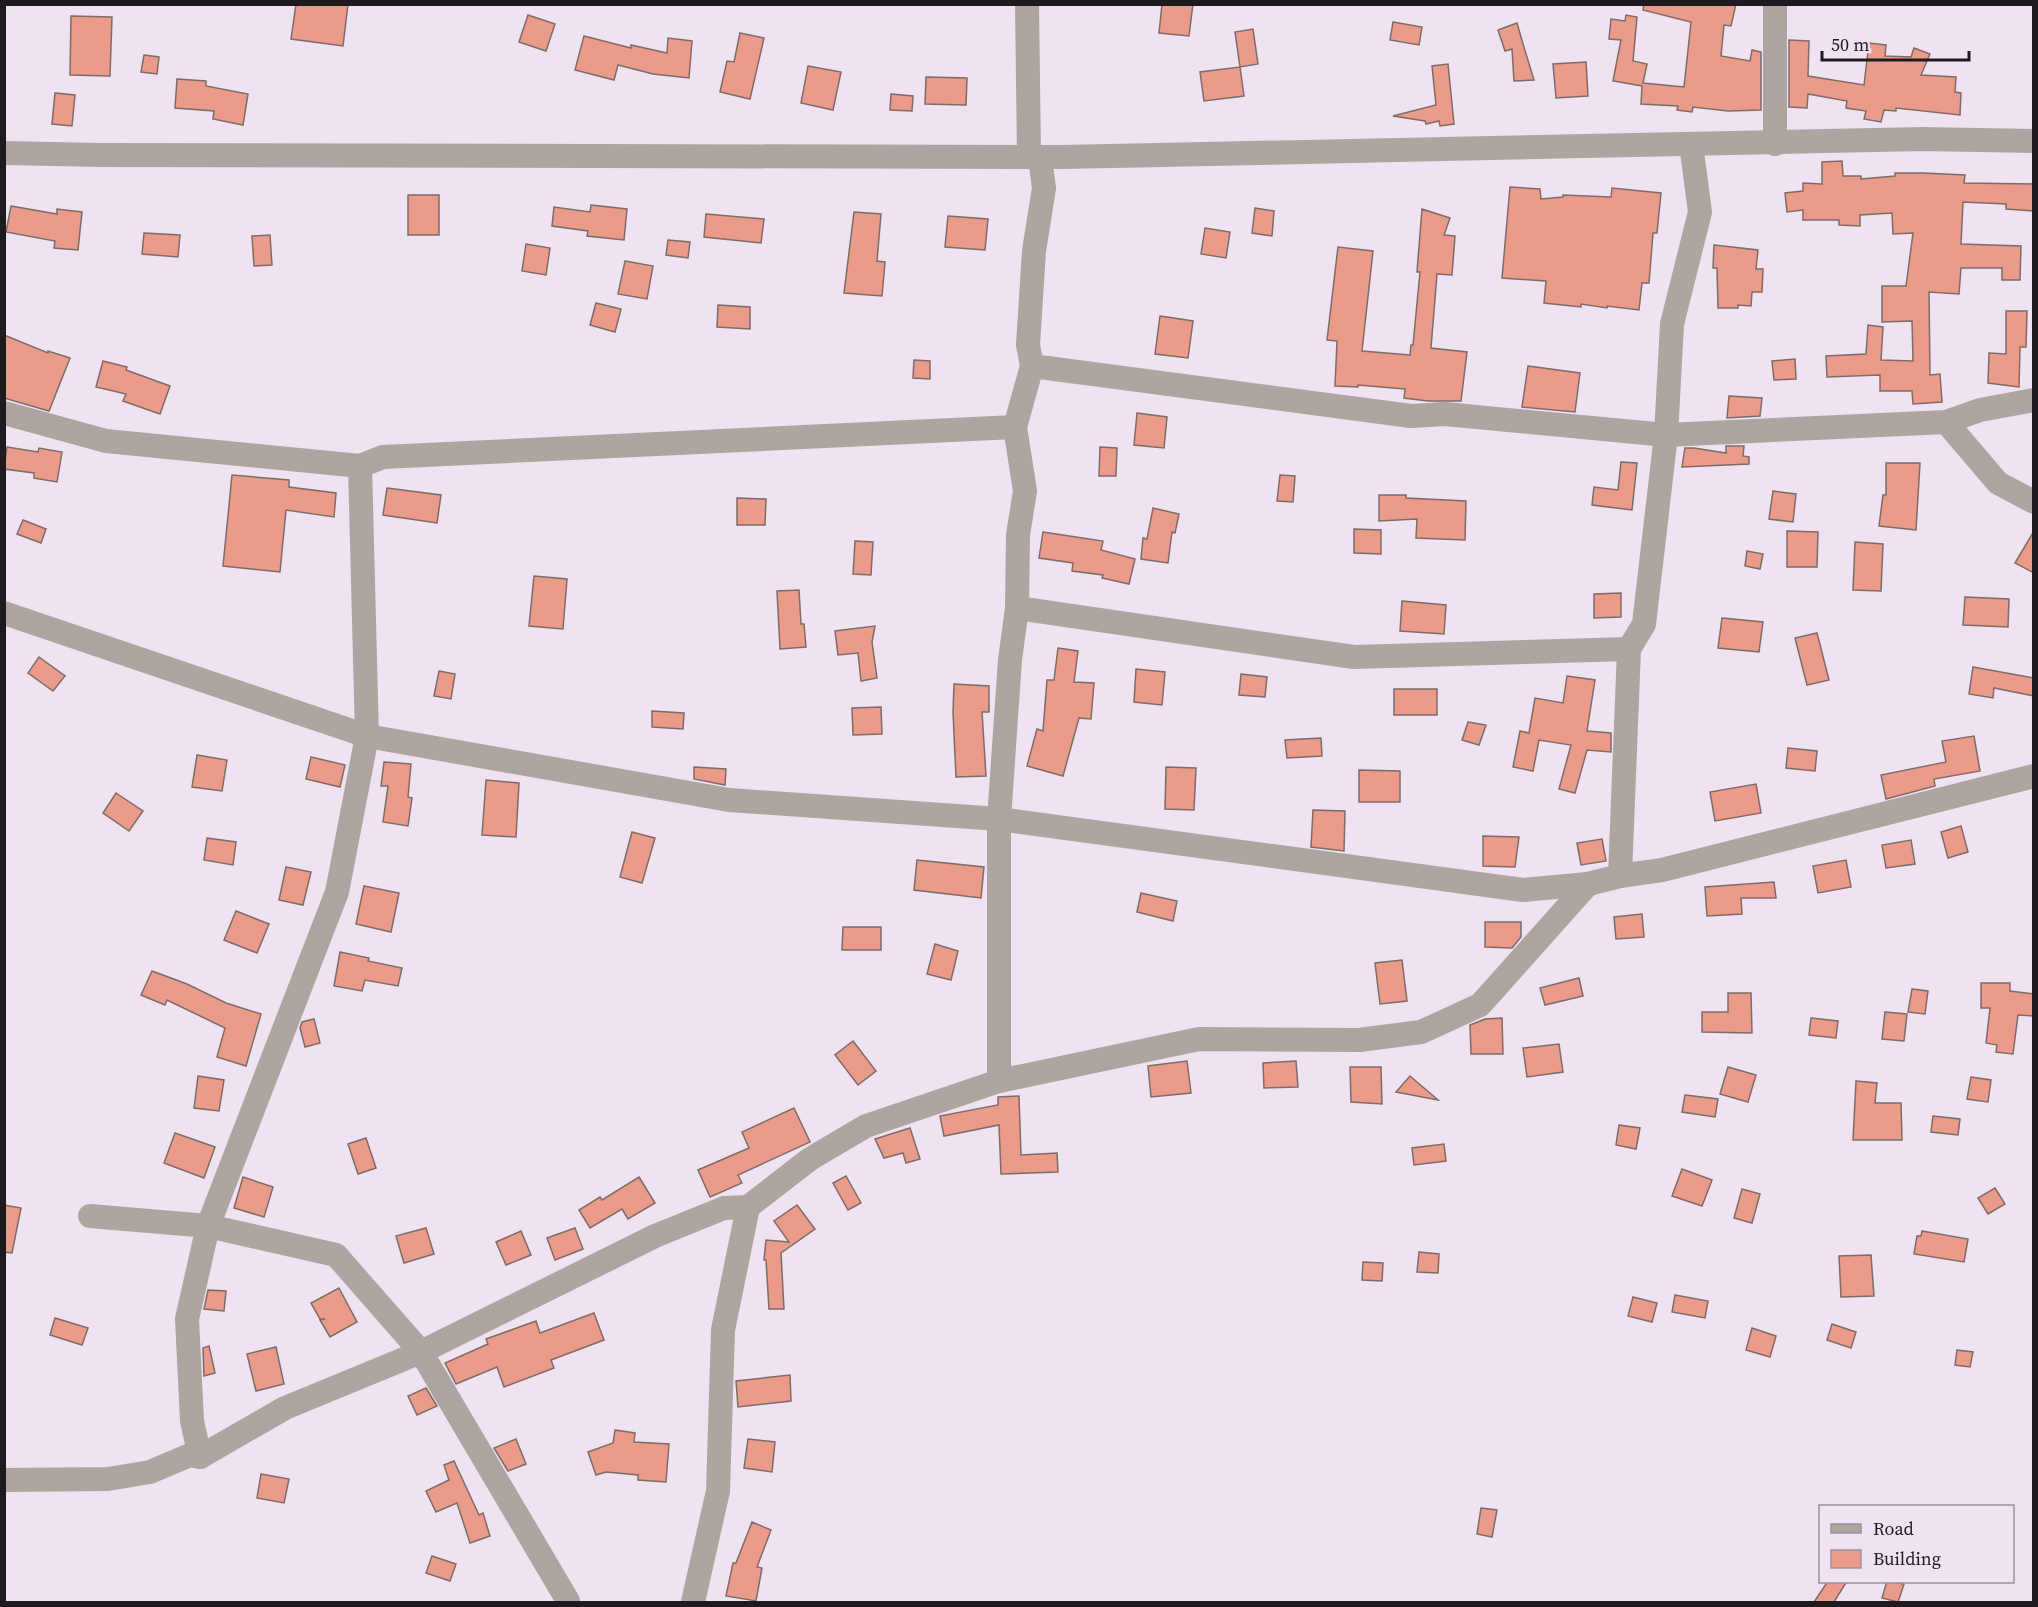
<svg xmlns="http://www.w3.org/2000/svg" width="2038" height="1607" font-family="'Source Serif 4',serif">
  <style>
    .building { fill: #eb9b8a; stroke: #7f6c68; stroke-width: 1.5 }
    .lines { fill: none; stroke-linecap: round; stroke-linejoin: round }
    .minor { stroke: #ada5a0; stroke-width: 24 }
  </style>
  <rect width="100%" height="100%" fill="#efe2f1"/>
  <g class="building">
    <path d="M296,4H348L343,46L291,39Z"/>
    <path d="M1162,4H1193L1189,36L1159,33Z"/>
    <path d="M1644,4H1736L1731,26L1724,25L1721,56L1750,61L1752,50L1761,52V110L1728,111L1693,107L1692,112L1677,110L1678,106L1641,104L1642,86L1613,81L1621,40L1609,39L1611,19L1625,21L1626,15L1637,17L1633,61L1647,64L1643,83L1684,87L1691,22L1643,10Z"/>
    <path d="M528,15L555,24L546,51L519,42Z"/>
    <path d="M71,16L112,17L110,76L70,75Z"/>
    <path d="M1393,22L1422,27L1419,45L1390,40Z"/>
    <path d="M1517,23L1523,44L1534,80L1514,81L1512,49L1505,51L1498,30Z"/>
    <path d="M1253,29L1258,64L1240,67L1235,32Z"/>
    <path d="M740,33L764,38L750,99L720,92L727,61L734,62Z"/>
    <path d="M584,36L631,48V45L667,53L668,38L692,41L689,78L653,74L618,65L614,80L575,70Z"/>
    <path d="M1789,40L1809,41L1808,76L1864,85L1869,43L1886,45L1885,56L1911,57L1914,48L1930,54L1921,75L1956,77L1955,92L1961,93L1960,115L1896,108V111L1884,110L1881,122L1864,119L1866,111L1846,108L1847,101L1808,94L1807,108L1789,107Z"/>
    <path d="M144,55L159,57L157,74L141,72Z"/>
    <path d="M1586,62L1588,96L1556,98L1553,64Z"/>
    <path d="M1448,64L1454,124L1440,126L1439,121L1426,124L1425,121L1393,116L1436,105L1432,66Z"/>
    <path d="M808,66L841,72L833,110L801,103Z"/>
    <path d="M1240,67L1244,96L1204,101L1200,72Z"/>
    <path d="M926,77L967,78L966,105L925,104Z"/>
    <path d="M177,79L206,81V86L248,94L243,125L213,119L214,111L175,108Z"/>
    <path d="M55,93L75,95L72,126L52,124Z"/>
    <path d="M891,94L913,96L912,111L890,110Z"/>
    <path d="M1842,161L1843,176H1861V179L1895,176V173H1923L1965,175L1964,183L2034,184V211L2006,209V204L1963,202L1961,244L2021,246L2020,280H2002V268H1961L1959,294L1929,292L1930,375L1940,374L1942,402L1913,404L1912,391H1880V375L1827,377L1826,356L1866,354L1868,325L1883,327L1881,360L1913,361L1912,321L1882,322V286H1906L1913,233L1893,234L1892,213L1860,215V226L1839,225V220H1803V210L1787,212L1785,193L1803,191V183L1822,184V162Z"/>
    <path d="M1510,187L1540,189L1541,199L1563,197V195L1611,197L1612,188L1661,193L1657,233H1653L1649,283H1642L1639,310L1607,306V308L1581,304V307L1544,303L1546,281L1502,278Z"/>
    <rect x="408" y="195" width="31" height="40"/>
    <path d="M591,205L627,209L624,240L587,236L588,231L552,226L554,207L590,212Z"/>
    <path d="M11,206L57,214V209L82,212L78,250L54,248L55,241L6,232Z"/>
    <path d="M1255,208L1274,211L1272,236L1252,233Z"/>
    <path d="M1422,209L1450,218L1444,235L1455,236L1452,275L1437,274L1431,348L1467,352L1461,401H1428L1404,398L1405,389L1358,385V387L1335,386L1337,341L1327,340L1338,247L1373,251L1362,351L1410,355L1411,345H1413L1420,272H1417Z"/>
    <path d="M854,212L881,214L877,261L885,262L882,296L844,293Z"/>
    <path d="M706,214L764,219L761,243L704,237Z"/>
    <path d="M948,216L988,219L985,250L945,247Z"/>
    <path d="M1205,228L1230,232L1226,258L1201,254Z"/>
    <path d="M144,233L180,235L178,257L142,254Z"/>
    <path d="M270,235L272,265L254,266L252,236Z"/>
    <path d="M668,240L690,242L688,258L666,255Z"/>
    <path d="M526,244L550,248L546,275L522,271Z"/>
    <path d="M1714,245L1758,250L1756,269H1763L1762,292H1752L1751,306L1738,305V308H1718L1717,268H1713Z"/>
    <path d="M625,261L653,266L647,299L618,294Z"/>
    <path d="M596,303L621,309L615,332L590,325Z"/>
    <path d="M718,305L750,307V329L717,327Z"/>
    <path d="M2006,311H2027L2026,347H2020L2019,387L1988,383L1989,353L2006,354Z"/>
    <path d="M1160,316L1193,321L1188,358L1155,354Z"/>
    <path d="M4,335L48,353V351L70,358L49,411L4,398Z"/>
    <path d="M1795,359L1796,379L1774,380L1772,361Z"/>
    <path d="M914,360L930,361V379L913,378Z"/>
    <path d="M103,361L127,367L126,370L170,386L160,414L123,401L126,394L96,387Z"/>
    <path d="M1528,366L1580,373L1575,412L1522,407Z"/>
    <path d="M1729,396L1762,398L1760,416L1727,418Z"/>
    <path d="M1137,413L1167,417L1164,448L1134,445Z"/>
    <path d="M1726,446H1744L1743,456L1749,457V464L1682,467L1685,448H1694L1726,453Z"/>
    <path d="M7,447L38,452L39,448L62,452L57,482L34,478V473L4,469Z"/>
    <path d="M1100,447L1117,448L1116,476H1099Z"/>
    <path d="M1621,462L1637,463L1632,510L1592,505L1594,487L1618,490Z"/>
    <path d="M1886,463H1920L1916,530L1879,526L1883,495H1886Z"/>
    <path d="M232,475L289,480V487L336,493L334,517L286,510L280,572L223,566Z"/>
    <path d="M1280,475L1295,476L1293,502L1277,501Z"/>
    <path d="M387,488L441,495L437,523L383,515Z"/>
    <path d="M1773,491L1796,494L1793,522L1769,519Z"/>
    <path d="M1379,495H1406V498L1466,501L1465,540L1416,538L1417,519L1379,521Z"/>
    <path d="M737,498L766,499L765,525H737Z"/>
    <path d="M1153,508L1179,514L1175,533L1172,532L1168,563L1141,559L1143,538L1147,539Z"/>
    <path d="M23,520L46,529L41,543L17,534Z"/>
    <path d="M1354,529L1381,530V554L1354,553Z"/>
    <path d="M1787,531L1818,532L1817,567H1787Z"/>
    <path d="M2034,531V573L2015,563Z"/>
    <path d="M1043,532L1103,541L1101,550L1135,559L1129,584L1102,578L1103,575L1072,571L1073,563L1039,558Z"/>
    <path d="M855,541L873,542L871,575L853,574Z"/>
    <path d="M1855,542L1883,544L1881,591L1853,590Z"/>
    <path d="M1747,551L1763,554L1760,569L1745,566Z"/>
    <path d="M534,576L567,579L563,629L529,626Z"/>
    <path d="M799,590L801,624H804L806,647L780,649L777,591Z"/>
    <path d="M1621,593V617L1594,618V594Z"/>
    <path d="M1965,597L2009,599L2008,627L1963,625Z"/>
    <path d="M1402,601L1446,605L1444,634L1400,631Z"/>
    <path d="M1722,618L1763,622L1759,652L1718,648Z"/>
    <path d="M875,626L872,642L877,678L861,681L858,653L838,655L835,631Z"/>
    <path d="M1817,633L1829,680L1807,685L1795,638Z"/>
    <path d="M1058,648L1078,651L1074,682L1094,683L1091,719L1079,718L1063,776L1027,766L1037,729L1043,731L1047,680H1054Z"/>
    <path d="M39,657L65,676L53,691L28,673Z"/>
    <path d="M1973,667L2034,678V696L1994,688L1993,698L1969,694Z"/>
    <path d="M1136,669L1165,672L1162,705L1134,702Z"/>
    <path d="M439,671L455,674L451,699L434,696Z"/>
    <path d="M1241,674L1267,677L1265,697L1239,695Z"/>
    <path d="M1567,676L1595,680L1587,731L1611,733V752L1587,750L1575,793L1559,789L1571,745L1539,740L1533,771L1513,767L1520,731L1529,733L1535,698L1563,703Z"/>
    <path d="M954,684L989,686V712H982L986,776L956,777L953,712Z"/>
    <rect x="1394" y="689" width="43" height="26"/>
    <path d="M881,707L882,734L853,735L852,708Z"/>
    <path d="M652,711L684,713L683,729L652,727Z"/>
    <path d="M1468,722L1486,725L1479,745L1462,740Z"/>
    <path d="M1974,736L1980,771L1934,779L1935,786L1886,799L1881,775L1946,762L1942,741Z"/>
    <path d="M1321,738L1322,756L1287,758L1285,740Z"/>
    <path d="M1788,748L1817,751L1815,771L1786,768Z"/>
    <path d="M197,755L227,760L222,791L192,787Z"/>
    <path d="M311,757L345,765L340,787L306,779Z"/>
    <path d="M384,762L411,764L408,797L412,798L408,826L383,822L388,786H381Z"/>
    <path d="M694,767L726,769L725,785L694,779Z"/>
    <path d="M1166,767L1196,768L1194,810L1165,809Z"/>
    <path d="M1359,770L1400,771V802H1359Z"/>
    <path d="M486,780L519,783L516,837L482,835Z"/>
    <path d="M1756,784L1761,813L1715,821L1710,792Z"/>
    <path d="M116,793L143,811L129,831L103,813Z"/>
    <path d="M1313,810L1345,811L1344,851L1311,847Z"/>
    <path d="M1961,826L1968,852L1948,858L1941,832Z"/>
    <path d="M632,832L655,838L642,883L620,877Z"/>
    <path d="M1483,836L1519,837L1515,867L1483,866Z"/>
    <path d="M207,838L236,842L233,865L204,860Z"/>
    <path d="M1602,839L1606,861L1581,865L1577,843Z"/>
    <path d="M1911,840L1915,864L1886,868L1882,845Z"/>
    <path d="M917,860L984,867L981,898L914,890Z"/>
    <path d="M1846,860L1851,887L1818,893L1813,866Z"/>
    <path d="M286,867L311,872L303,905L279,900Z"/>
    <path d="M1774,882L1776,898H1741L1742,914L1707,916L1705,887Z"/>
    <path d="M364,886L399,893L391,932L356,924Z"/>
    <path d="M1141,893L1177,901L1173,921L1137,912Z"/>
    <path d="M236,911L269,924L257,953L224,940Z"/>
    <path d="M1642,914L1644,937L1616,939L1614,917Z"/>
    <path d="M1485,922H1521V937L1512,948L1485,947Z"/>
    <path d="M843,927H881V950H842Z"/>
    <path d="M935,944L958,951L951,980L927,974Z"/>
    <path d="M340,952L369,958L368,961L402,968L398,986L365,980L362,991L334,986Z"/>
    <path d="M1402,960L1407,1001L1380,1004L1375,963Z"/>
    <path d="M152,971L187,984L226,1003L261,1014L246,1066L217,1057L225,1028L167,1000L165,1005L141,995Z"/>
    <path d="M1579,978L1583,996L1545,1005L1540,988Z"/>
    <path d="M1981,983H2010V991L2034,994V1016L2018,1015L2013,1054L1996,1052L1997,1045L1986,1043L1990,1008H1981Z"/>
    <path d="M1912,989L1928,991L1925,1014L1908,1012Z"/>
    <path d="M1728,993H1751L1752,1033L1702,1032V1012H1728Z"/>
    <path d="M1885,1012L1907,1014L1904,1041L1882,1039Z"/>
    <path d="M1502,1018L1503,1054H1471L1470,1025L1485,1019Z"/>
    <path d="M1811,1018L1838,1021L1836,1038L1809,1035Z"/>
    <path d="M314,1019L320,1043L305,1047L300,1028L302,1022Z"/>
    <path d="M853,1041L876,1071L858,1085L835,1055Z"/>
    <path d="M1559,1044L1563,1072L1527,1077L1523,1048Z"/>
    <path d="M1187,1061L1191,1093L1151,1097L1148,1066Z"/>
    <path d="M1296,1061L1298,1087L1264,1088L1263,1063Z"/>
    <path d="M1350,1067H1381L1382,1104L1351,1102Z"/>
    <path d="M1728,1067L1756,1075L1748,1102L1720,1094Z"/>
    <path d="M198,1076L224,1080L219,1111L194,1108Z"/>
    <path d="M1410,1076L1438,1100L1396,1092Z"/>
    <path d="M1971,1077L1991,1080L1988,1102L1967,1099Z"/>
    <path d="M1856,1081L1877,1083L1875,1103H1901L1902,1140H1853Z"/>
    <path d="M1685,1095L1718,1099L1715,1117L1682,1112Z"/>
    <path d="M1019,1096L1021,1155L1057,1153L1058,1172L1001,1174L999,1125L944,1136L940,1116L998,1105V1097Z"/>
    <path d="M794,1108L810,1142L738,1175L742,1183L710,1197L698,1170L749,1148L742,1132Z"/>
    <path d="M1933,1116L1960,1119L1958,1135L1931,1132Z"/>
    <path d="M1619,1125L1640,1128L1636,1149L1616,1145Z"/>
    <path d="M910,1128L920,1159L906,1163L903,1153L884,1158L875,1139Z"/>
    <path d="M175,1133L215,1147L204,1178L164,1163Z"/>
    <path d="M366,1138L376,1168L358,1174L348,1144Z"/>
    <path d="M1444,1144L1446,1161L1414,1165L1412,1148Z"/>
    <path d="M1682,1169L1712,1180L1702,1206L1672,1196Z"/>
    <path d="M846,1176L861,1203L848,1210L833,1183Z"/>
    <path d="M243,1177L273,1187L264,1217L234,1208Z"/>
    <path d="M639,1177L655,1203L628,1219L622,1209L590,1228L579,1210L600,1197L602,1200Z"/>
    <path d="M1995,1188L2005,1204L1988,1214L1978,1198Z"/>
    <path d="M1742,1189L1760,1194L1752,1223L1734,1218Z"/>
    <path d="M4,1205L21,1208L12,1253L4,1252Z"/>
    <path d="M797,1205L815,1229L781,1253L784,1309H769L766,1260H764L766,1240L789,1242L774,1221Z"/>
    <path d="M426,1228L434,1254L404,1263L396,1236Z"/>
    <path d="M575,1228L583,1249L555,1260L547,1238Z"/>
    <path d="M521,1231L531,1255L506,1265L496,1242Z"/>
    <path d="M1922,1231L1968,1239L1964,1262L1914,1254L1917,1236H1921Z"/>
    <path d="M1419,1252L1439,1254L1438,1273L1417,1272Z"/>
    <path d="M1871,1255L1874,1296L1841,1297L1839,1256Z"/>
    <path d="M1363,1262L1383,1263L1382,1281L1362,1280Z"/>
    <path d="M339,1288L357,1322L330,1337L320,1320L325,1319H320L311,1303Z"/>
    <path d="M208,1290L226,1291L224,1311L204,1309Z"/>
    <path d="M1675,1295L1708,1301L1705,1318L1672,1312Z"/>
    <path d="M1633,1297L1657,1303L1652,1322L1628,1316Z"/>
    <path d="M594,1313L604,1340L551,1360L554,1368L504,1387L497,1367L456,1384L445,1363L488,1344L486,1339L536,1321L540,1333Z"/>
    <path d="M55,1318L88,1328L82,1345L50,1335Z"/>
    <path d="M1832,1324L1856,1332L1851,1348L1827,1340Z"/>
    <path d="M1752,1328L1776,1336L1770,1357L1746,1350Z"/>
    <path d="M209,1346L215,1373L204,1376L203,1348Z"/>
    <path d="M276,1347L284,1384L256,1391L247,1354Z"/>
    <path d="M1957,1350L1973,1352L1970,1367L1955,1365Z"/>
    <path d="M790,1375L791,1401L738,1407L736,1381Z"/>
    <path d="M426,1388L437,1406L417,1415L408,1396Z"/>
    <path d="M615,1430L635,1433L634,1442L669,1444L666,1482L638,1480V1475L606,1472L596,1475L588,1452L613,1443Z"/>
    <path d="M516,1439L526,1464L508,1471L494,1448Z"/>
    <path d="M748,1439L775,1442L772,1472L744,1468Z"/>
    <path d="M454,1461L479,1515L483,1513L490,1536L470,1543L457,1503L436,1512L426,1491L449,1480L444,1465Z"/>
    <path d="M261,1474L289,1479L284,1503L257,1498Z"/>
    <path d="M1481,1508L1497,1510L1492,1537L1477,1534Z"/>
    <path d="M752,1522L771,1530L757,1567L762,1568L756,1601L726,1596L733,1563H736Z"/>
    <path d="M432,1556L456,1564L450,1581L426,1573Z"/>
    <path d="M1828,1581H1847L1834,1602H1814Z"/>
    <path d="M1887,1581L1904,1584L1898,1602L1882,1598Z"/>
  </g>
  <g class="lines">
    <g class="minor">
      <path d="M1775,144V4"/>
      <path d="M4,153L101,155L1063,157L1923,139L2034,141"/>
      <path d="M1032,366L1411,416L1445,414L1666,435L1946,422L1980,410L2034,400"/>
      <path d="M4,413L106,441L360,466L383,457L1015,427"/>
      <path d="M1946,422L1998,483L2034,502"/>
      <path d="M1017,608L1354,657L1629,649"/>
      <path d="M4,613L367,736L729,800L999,819L1523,890L1588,884L1620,876L1662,870L2034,776"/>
      <path d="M1620,876L1629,649L1644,624L1666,435L1672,324L1700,212L1691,144"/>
      <path d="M999,1081V819L1010,660L1017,608L1018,535L1025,491L1015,427L1032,366L1028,345L1034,251L1044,188L1040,158L1029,157L1027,4"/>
      <path d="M90,1216L208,1226L336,1255L421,1352L568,1601"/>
      <path d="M200,1457L192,1421L187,1319L208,1226L337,892L367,736L360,466"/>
      <path d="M4,1480L108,1479L150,1472L190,1455L200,1457L285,1408L421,1352L655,1236L724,1208L748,1207L810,1159L866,1126L999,1081L1199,1039L1359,1040L1421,1032L1480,1005L1588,884"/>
      <path d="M693,1602L718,1491L723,1330L748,1207"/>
    </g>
  </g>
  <rect width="2038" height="1607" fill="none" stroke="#1f1a20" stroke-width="12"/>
  <rect x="1819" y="1505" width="195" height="78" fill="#efe2f1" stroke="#9c929d" stroke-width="1.5"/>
  <rect x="1831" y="1524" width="30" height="9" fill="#ada5a0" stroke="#9c929d" stroke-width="1.5"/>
  <text x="1873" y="1535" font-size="18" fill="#1f1a20">Road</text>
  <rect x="1831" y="1550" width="30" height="18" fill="#eb9b8a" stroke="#9c929d" stroke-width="1.5"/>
  <text x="1873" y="1565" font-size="18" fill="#1f1a20">Building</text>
  <path d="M1822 51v9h147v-9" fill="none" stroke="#1f1a20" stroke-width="3"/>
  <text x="1831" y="51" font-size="18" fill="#1f1a20" stroke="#efe2f1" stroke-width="4.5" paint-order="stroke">50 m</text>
</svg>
